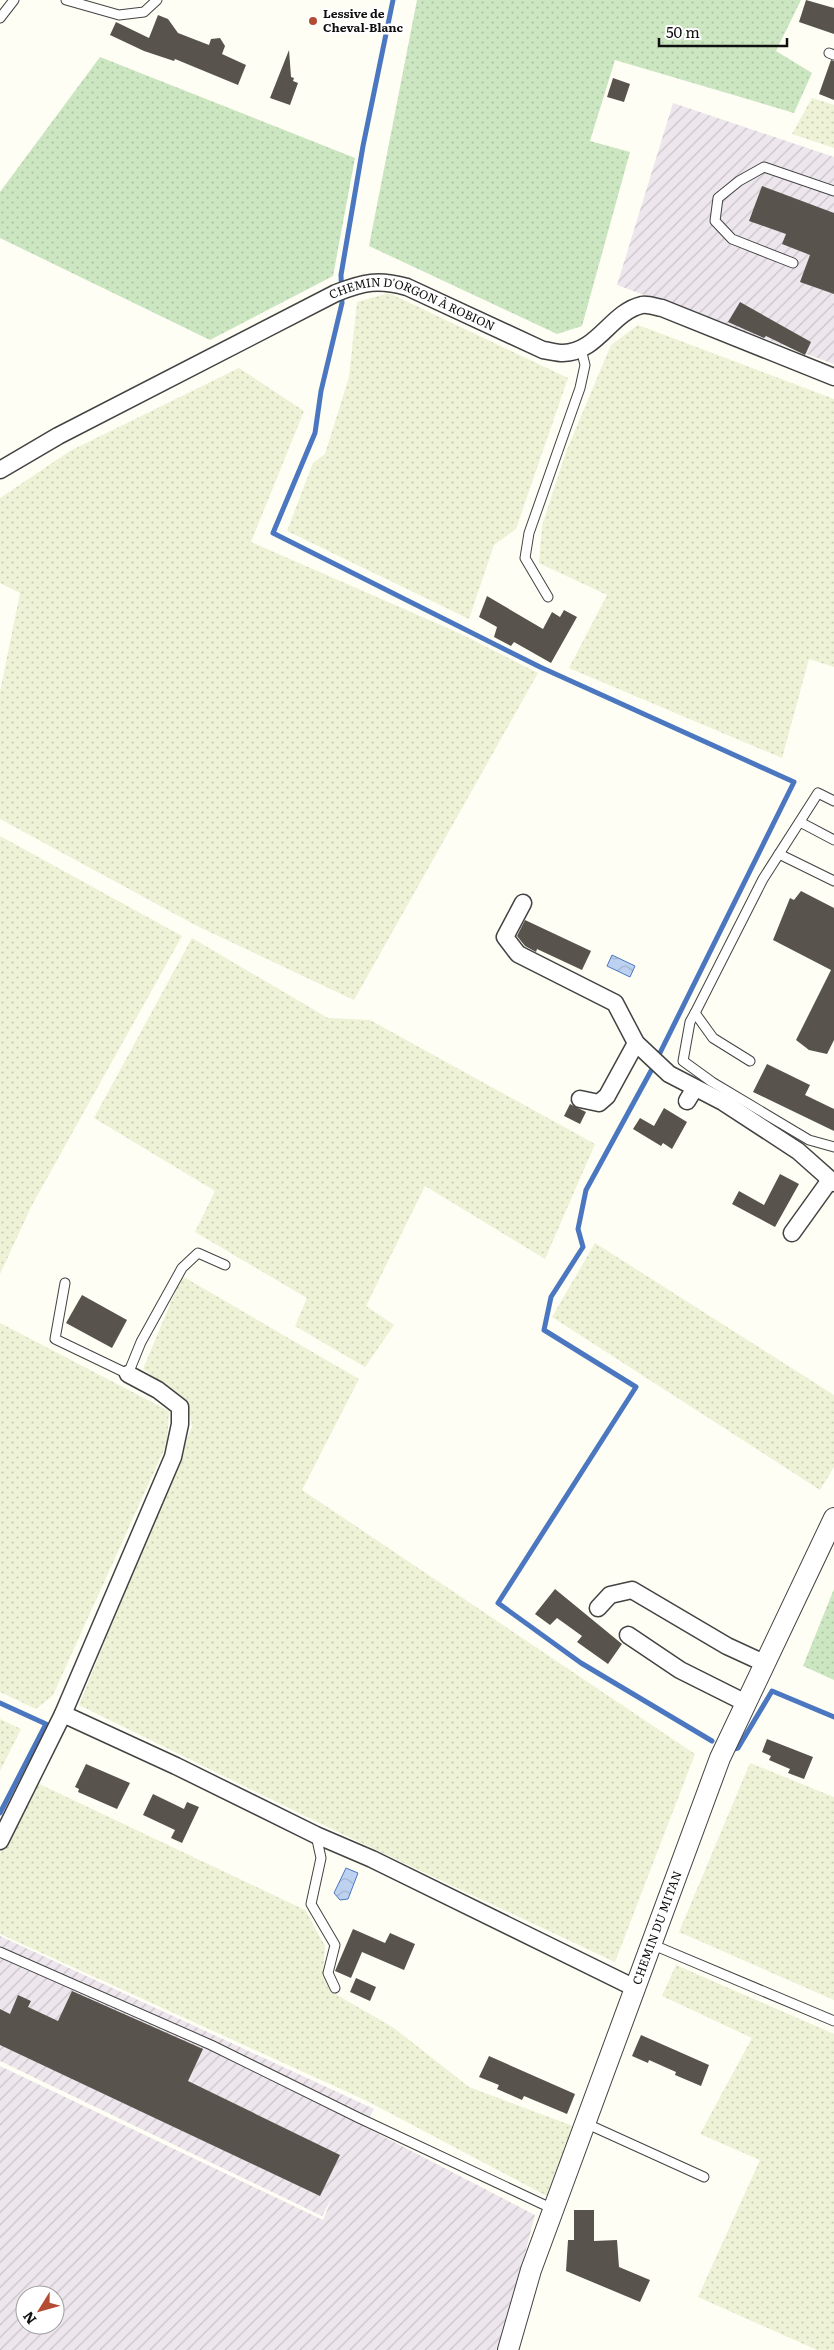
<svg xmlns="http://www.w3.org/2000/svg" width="834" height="2350" font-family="Literata,serif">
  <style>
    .industrial { fill: url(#industrial-furrows); fill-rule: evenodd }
    .farmland { fill: url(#farmland-dots) }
    .grass { fill: url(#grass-dots) }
    .water { fill: url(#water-waves); stroke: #4b77c1 }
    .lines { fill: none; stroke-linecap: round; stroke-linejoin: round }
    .stream { stroke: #4b77c1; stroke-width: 5 }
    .building { fill: #58544d }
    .service-casing { stroke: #434343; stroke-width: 11 }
    .minor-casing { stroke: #434343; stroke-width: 19 }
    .tertiary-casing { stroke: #434343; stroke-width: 22 }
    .service { stroke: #fff; stroke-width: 9 }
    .minor { stroke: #fff; stroke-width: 16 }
    .tertiary { stroke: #fff; stroke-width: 20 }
    .poi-dot { fill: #b44c34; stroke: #fff; stroke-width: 2 }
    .labels { text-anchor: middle; stroke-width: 5; stroke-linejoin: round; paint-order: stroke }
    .poi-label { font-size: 12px; font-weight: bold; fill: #101010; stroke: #fff; text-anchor: start }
    .street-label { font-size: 12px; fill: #101010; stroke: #fff }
  </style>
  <defs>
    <pattern id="industrial-furrows" width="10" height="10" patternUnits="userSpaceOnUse" patternTransform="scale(1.25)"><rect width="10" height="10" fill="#ede6ed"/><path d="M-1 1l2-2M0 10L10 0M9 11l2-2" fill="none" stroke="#cac4ca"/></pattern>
    <pattern id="farmland-dots" width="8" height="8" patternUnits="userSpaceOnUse" patternTransform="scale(1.25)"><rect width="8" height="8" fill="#eef2d6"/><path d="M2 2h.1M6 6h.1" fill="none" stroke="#cbceb7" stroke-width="1.8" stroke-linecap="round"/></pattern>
    <pattern id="grass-dots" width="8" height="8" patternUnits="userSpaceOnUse" patternTransform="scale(1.25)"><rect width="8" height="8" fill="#cbe6c0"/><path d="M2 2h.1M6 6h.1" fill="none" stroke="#adc4a4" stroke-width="1.8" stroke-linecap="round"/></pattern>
    <pattern id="water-waves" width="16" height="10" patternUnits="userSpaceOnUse" patternTransform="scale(1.25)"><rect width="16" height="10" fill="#bdd2f1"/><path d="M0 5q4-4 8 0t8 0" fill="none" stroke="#a1b3ce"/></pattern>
  </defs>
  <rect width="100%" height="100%" fill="#fefef4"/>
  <g class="industrial">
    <path d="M673,103L834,157V364L617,285Z"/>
    <path d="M0,1936L374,2109L365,2127L535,2215L500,2350H0V2066L323,2220L333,2196L322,2216L0,2061ZM25,2295H55V2325H25Z"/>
  </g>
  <g class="farmland">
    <path d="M812,98L834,105V148L792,134Z"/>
    <path d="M389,293L568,378L516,529L494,545L469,619L287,531L313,463L325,454L349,377L357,302Z"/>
    <path d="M638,325L834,399V667L809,659L782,758L569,668L607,595L539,563L542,526L566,452L611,345Z"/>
    <path d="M239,368L304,411L251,542L461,634L538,673L354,1000L199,927L0,819V692L20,593L0,583V498L70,451Z"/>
    <path d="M0,836L182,936L32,1205L0,1274Z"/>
    <path d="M192,938L328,1018L370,1020L595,1144L545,1259L425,1186L366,1306L394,1325L365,1367L295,1326L307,1298L195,1232L215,1191L94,1118Z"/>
    <path d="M595,1243L834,1395V1467L820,1490L552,1317Z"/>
    <path d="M182,1276L359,1379L302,1490L695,1754L615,1962L338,1832L79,1705L192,1427L189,1409L180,1397L143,1369Z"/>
    <path d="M0,1323L169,1411L167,1443L53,1695L36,1709L0,1692Z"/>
    <path d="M0,1719L21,1729L0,1771Z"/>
    <path d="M750,1763L834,1797V2000L679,1932Z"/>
    <path d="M33,1781L305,1910L325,1946L323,1972L330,1991L394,2028L469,2087L573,2126L547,2196L365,2100L0,1934V1854Z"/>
    <path d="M676,1965L834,2034V2350H817L698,2297L760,2160L700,2134L752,2038L662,1996Z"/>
  </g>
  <g class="grass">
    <path d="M417,0H801L776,51L812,73L794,113L615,60L590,141L630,152L582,326L557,334L369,246Z"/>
    <path d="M100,57L355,158L333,276L210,340L0,238V192Z"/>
    <path d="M834,1589V1680L803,1666Z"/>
  </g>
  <g class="water">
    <path d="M612,955L635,966L630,977L607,966Z"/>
    <path d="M346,1868L358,1873L348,1899L340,1900L334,1893Z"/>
  </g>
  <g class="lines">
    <g class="stream">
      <path d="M393,0L363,146L341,275L342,303L321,391L315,433L273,533L540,667L794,782L652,1069L586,1190L578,1229L583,1247L551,1297L544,1330L636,1387L498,1603L581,1663L712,1741"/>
      <path d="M0,1703L46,1724L0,1813"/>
      <path d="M734,1749L738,1748L772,1691L834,1717"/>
    </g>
  </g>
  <g class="building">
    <path d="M806,0L834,8V34L799,22Z"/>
    <path d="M158,15L168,19L178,33L209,45L211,39L220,38L225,46L222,54L246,65L238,85L175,59L174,61L144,51L110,35L116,22L149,38Z"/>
    <path d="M289,50L291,77L294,78L293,81L298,83L290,105L270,98Z"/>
    <path d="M831,60L834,61V100L819,94Z"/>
    <path d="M613,78L630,84L624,102L607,97Z"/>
    <path d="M762,186L834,213V294L800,282L810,255L782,244L786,234L749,221Z"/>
    <path d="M740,302L811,342L805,355L766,336L764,338L728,322Z"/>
    <path d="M487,596L543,629L552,612L560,617L564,610L577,617L551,663L514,642L511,646L494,637L497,627L479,617Z"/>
    <path d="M801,891L834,908V1040L827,1054L809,1050L796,1040L831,970L773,940L790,898L794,900Z"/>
    <path d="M525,920L591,951L582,970L537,949L536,952L525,946L517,936Z"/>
    <path d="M767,1064L810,1085L805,1095L834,1109V1131L753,1092Z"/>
    <path d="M570,1104L586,1112L580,1124L564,1116Z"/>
    <path d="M664,1108L687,1122L672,1149L663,1143L661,1146L633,1129L640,1118L654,1126Z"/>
    <path d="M780,1174L799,1184L775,1227L732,1204L739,1191L764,1205Z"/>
    <path d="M82,1295L127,1320L112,1348L66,1323Z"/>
    <path d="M555,1589L622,1644L608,1664L577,1642L582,1636L557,1618L550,1625L535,1614Z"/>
    <path d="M767,1739L813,1757L804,1779L788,1773L790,1769L769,1760L771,1756L762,1752Z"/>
    <path d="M86,1764L130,1783L117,1809L78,1792L79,1789L75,1787Z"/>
    <path d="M153,1794L184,1809L187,1802L199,1807L182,1843L171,1838L175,1830L143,1815Z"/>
    <path d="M353,1929L385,1943L390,1933L415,1944L404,1970L362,1952L351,1978L335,1971Z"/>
    <path d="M356,1978L376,1987L370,2001L350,1992Z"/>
    <path d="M72,1991L203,2049L188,2081L340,2155L320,2196L0,2045V2009L10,2014L18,1995L31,2001L28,2007L58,2021Z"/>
    <path d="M641,2035L709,2065L701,2086L675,2075L676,2072L649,2060L648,2063L632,2056Z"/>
    <path d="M489,2056L575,2094L567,2114L524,2096L522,2100L497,2089L499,2085L479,2077Z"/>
    <path d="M574,2210H594V2241L617,2240L619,2267L650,2280L640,2302L566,2271L568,2240H574Z"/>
  </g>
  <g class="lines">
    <g class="service-casing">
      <g id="service">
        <path d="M66,0L119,15L144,12L157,0"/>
        <path d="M0,18L14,0"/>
        <path d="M829,53L834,55"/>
        <path d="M793,263L732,239L715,221L718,198L739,181L764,167L834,191"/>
        <path d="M548,597L525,558L529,533L580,388L585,365L581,349"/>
        <path d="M834,801L818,793L763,879L695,1013L690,1022L683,1061L712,1082L809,1140L834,1147"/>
        <path d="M800,822L834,840"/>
        <path d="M779,854L834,881"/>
        <path d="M695,1013L713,1038L750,1061"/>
        <path d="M65,1283L55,1339L128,1374L141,1342L182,1268L198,1253L225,1265"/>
        <path d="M316,1835L321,1858L311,1904L335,1945L328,1973L335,1988"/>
        <path d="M651,1944L834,2021"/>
        <path d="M0,1952L211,2045L359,2118L553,2209"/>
        <path d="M585,2123L704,2177"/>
      </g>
    </g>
    <g class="minor-casing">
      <g id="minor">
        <path id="s1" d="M0,470L58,436L336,293C364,282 378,279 407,287L543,350C550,351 557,353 563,353C598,352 611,312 642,305C648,304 656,307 662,308L834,377"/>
        <path d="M523,903L505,937L518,954L615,1003L636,1043L669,1074L723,1102L798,1151L834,1183"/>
        <path d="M580,1099L599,1103L607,1096L636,1043"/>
        <path d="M687,1101L695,1088"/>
        <path d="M792,1233L830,1180"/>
        <path d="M598,1608L610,1595L632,1590L727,1646L764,1663"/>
        <path d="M628,1635L680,1670L746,1703"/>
        <path d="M63,1714L176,1766L316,1835L372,1859L635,1988"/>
        <path d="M0,1841L63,1714L173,1457L180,1424V1407L158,1390L128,1374"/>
      </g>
    </g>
    <g class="tertiary-casing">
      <g id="tertiary">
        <path id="s2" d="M508,2350L531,2270L720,1758L834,1518"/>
      </g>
    </g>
    <use href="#service" class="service"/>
    <use href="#minor" class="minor"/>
    <use href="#tertiary" class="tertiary"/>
  </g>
  <circle class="poi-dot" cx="313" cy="21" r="5"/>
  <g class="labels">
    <g class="poi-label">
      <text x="323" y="18">Lessive de<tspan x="323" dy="14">Cheval-Blanc</tspan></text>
    </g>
    <g class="street-label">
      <text dy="4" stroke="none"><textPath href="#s1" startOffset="461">CHEMIN D'ORGON À ROBION</textPath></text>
      <text dy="4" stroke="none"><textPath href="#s2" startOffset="448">CHEMIN DU MITAN</textPath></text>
    </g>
  </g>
  <g transform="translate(40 2310) rotate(233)"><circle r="24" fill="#ffffff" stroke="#9f9f9f"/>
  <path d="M0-4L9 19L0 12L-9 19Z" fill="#b44c34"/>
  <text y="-8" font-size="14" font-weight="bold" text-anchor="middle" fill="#101010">N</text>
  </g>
  <path d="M659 38v8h128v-8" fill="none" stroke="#101010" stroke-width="2.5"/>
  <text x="666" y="38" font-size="15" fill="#101010" stroke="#ffffff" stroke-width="4" paint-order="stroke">50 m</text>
</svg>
